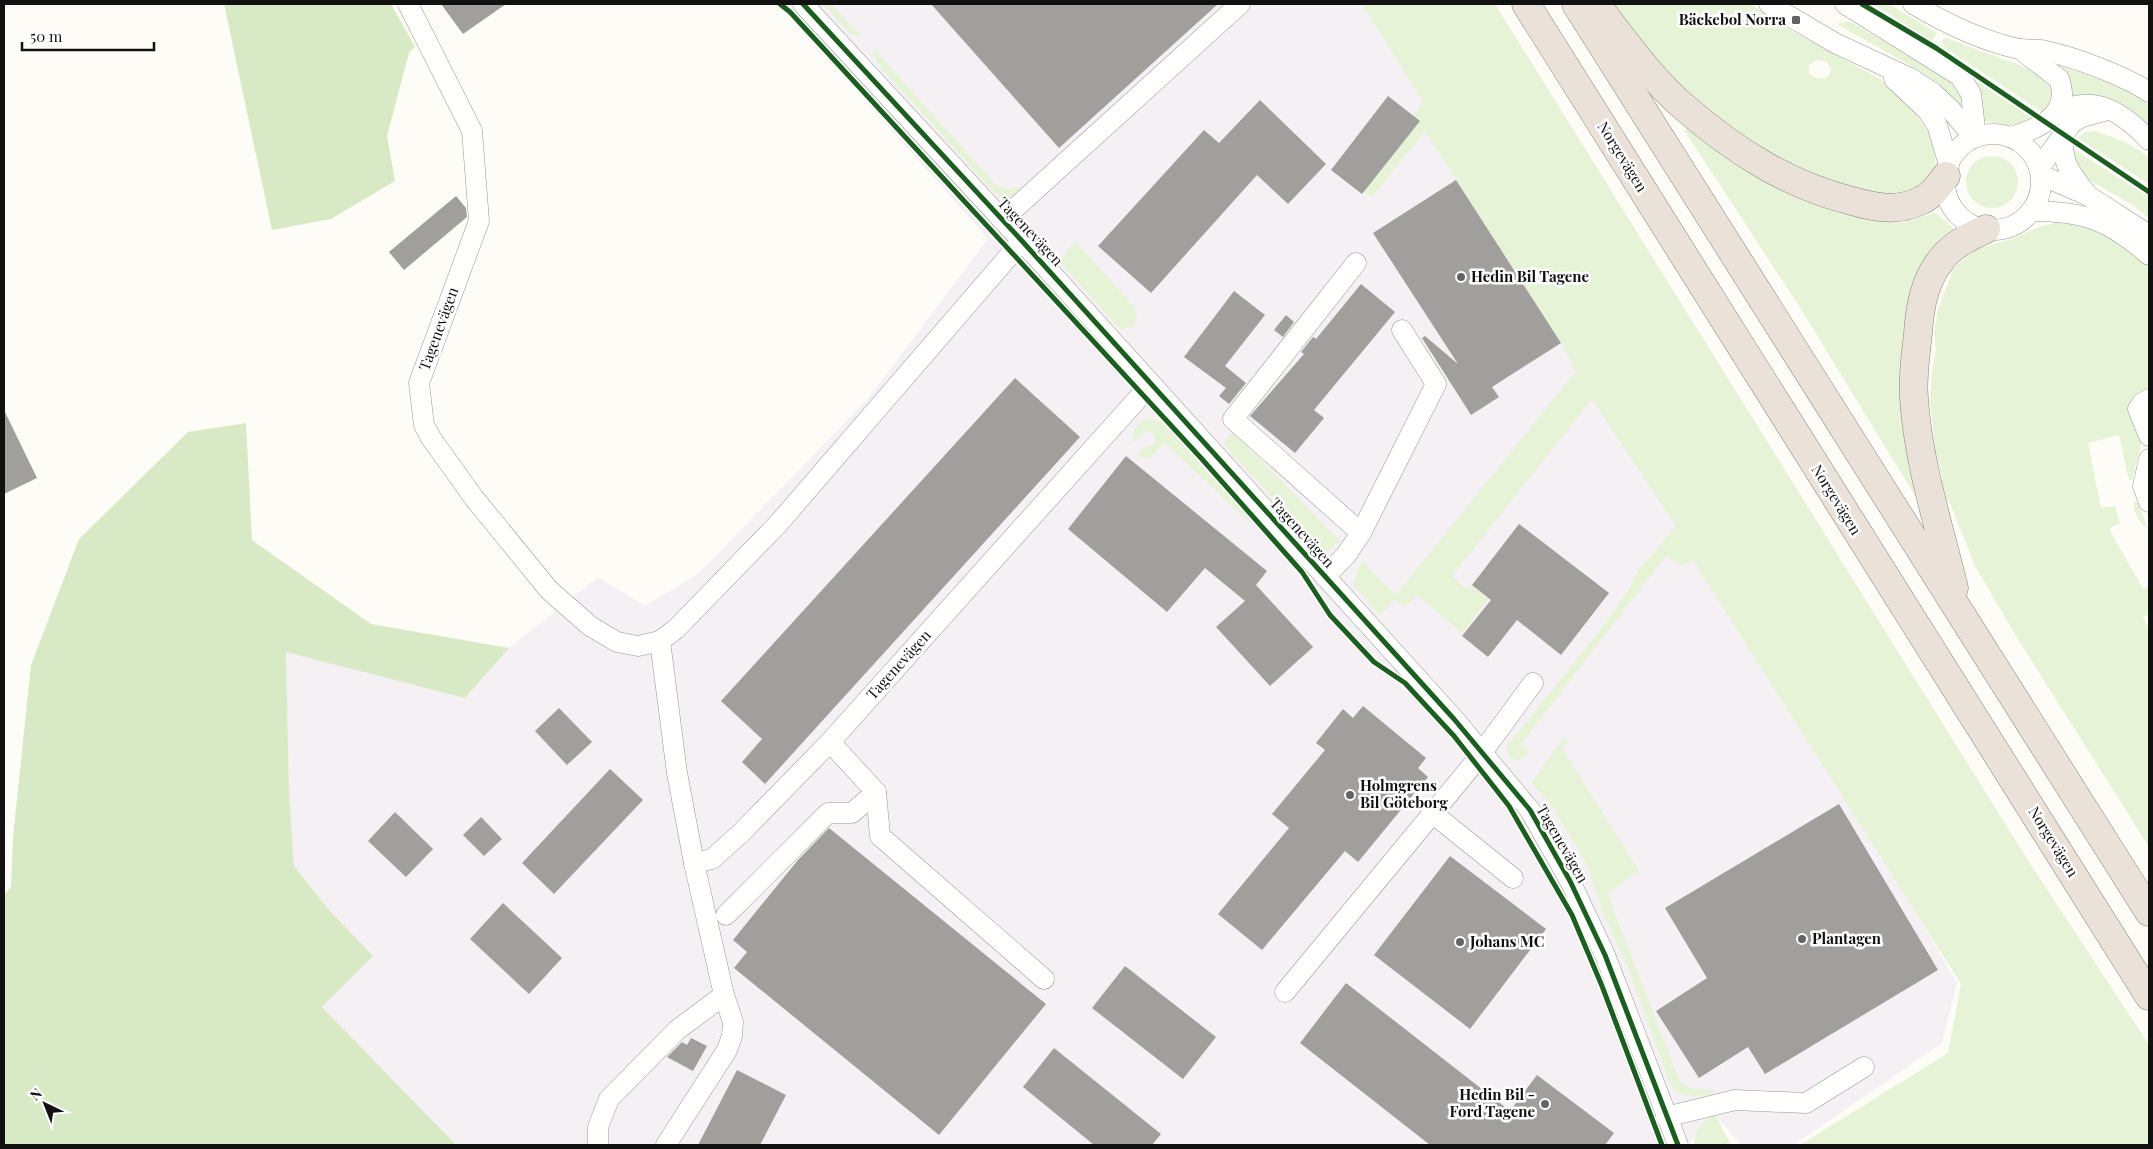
<svg xmlns="http://www.w3.org/2000/svg" width="2153" height="1149" font-family="'Playfair Display',serif">
  <style>
    .industrial { fill: #f5f0f3 }
    .green { fill: #e7f3d7; fill-rule: evenodd }
    .forest { fill: #d8eac5 }
    .building { fill: #a19f9c }
    .lines { fill: none; stroke-linecap: round; stroke-linejoin: round }
    .minor-casing { stroke: #979795; stroke-width: 21 }
    .highway-casing { stroke: #858482; stroke-width: 29 }
    .minor { stroke: #fffffe; stroke-width: 20 }
    .highway { stroke: #eae1d8; stroke-width: 28 }
    .cycleway-casing { stroke: #fff; stroke-width: 8 }
    .cycleway { stroke: #1b5e20; stroke-width: 5 }
    .poi-dot { fill: #646362; stroke: #fff; stroke-width: 2 }
    .labels { text-anchor: middle; stroke-width: 5; stroke-linejoin: round; paint-order: stroke }
    .poi-label { font-size: 15px; font-weight: bold; fill: #111; stroke: #fff; text-anchor: start }
    .street-label { font-size: 15px; fill: #111; stroke: #fff }
  </style>
  <rect width="100%" height="100%" fill="#fdfcf7"/>
  <path class="industrial" d="M780,4H1397L1823,752L1957,983L1942,1043L1794,1145H1741L1718,1118L1686,1145H456L322,1007L329,910L294,866L289,791L286,651L465,697L509,648L598,577L645,606L698,574L867,400L988,239Z"/>
  <g class="green">
    <path d="M823,4H831L859,34L858,36L851,34Z"/>
    <path d="M1362,4H1495L2022,851L2149,1045V1145H1800L1948,1053L1961,984L1693,560L1681,565L1666,556L1521,744L1530,752L1519,761L1509,757L1507,746L1604,625L1630,587L1638,571L1676,526L1592,399L1452,576L1465,588L1472,585L1489,598L1462,633L1417,595L1405,607L1395,599L1380,615L1353,585L1362,561L1396,595L1576,371L1561,343L1425,131L1372,197L1364,192L1423,101Z"/>
    <path d="M1615,4H1751L1792,31L1880,79L1908,102L1930,135L1935,152V166L1930,178L1918,189L1906,195L1862,194L1777,163L1694,100L1661,66L1633,32ZM1816,60L1827,62L1831,69L1830,74L1824,79L1814,77L1809,74V65Z"/>
    <path d="M1873,4H1889L1937,33L1932,41Z"/>
    <path d="M1849,21L1922,64L1927,62L1947,74L1962,91L1961,107C1934,73 1875,47 1837,24Z"/>
    <path d="M1946,38L2046,75L2057,94L2044,113L1944,47L1942,40Z"/>
    <path d="M874,49L997,186L1011,190L1018,186L1021,189L1012,196L1003,198L994,192L881,68L872,53Z"/>
    <path d="M2056,64C2088,76 2122,85 2149,104V126C2127,103 2104,89 2071,98Z"/>
    <path d="M1969,76L2034,120L2012,125L1981,121Z"/>
    <path d="M1688,128L1883,220L1901,223L1936,213L1956,231C1932,250 1921,256 1912,287L1903,420L1910,470L1927,515L1799,306L1684,130Z"/>
    <path d="M2095,131L2125,142L2149,157V184L2078,138L2085,132Z"/>
    <path d="M2073,149L2149,197V218L2131,204L2089,180L2081,171L2073,154Z"/>
    <circle cx="1992" cy="182" r="26"/>
    <path d="M2055,223C2092,224 2123,240 2149,267V394L2141,444L2132,480H2129L2119,435L2088,443L2101,508L2115,506L2120,523L2109,529L2143,589L2149,586V614L2143,617L2149,629V847L2019,641L1976,568L1948,499H1944L1940,484L1943,480L1936,452L1930,401L1932,370L1936,351L1934,332L1938,309L1952,274L1949,272L1976,249L2012,239L2039,227Z"/>
    <path d="M1075,241L1135,308L1137,316L1134,326L1120,329L1059,261Z"/>
    <path d="M1146,418L1161,421L1250,519L1248,521L1164,442L1150,458H1144L1137,453L1145,447L1153,445L1156,440L1152,432H1145L1133,443L1134,430Z"/>
    <path d="M1233,432L1340,541L1331,549L1322,552L1226,447L1224,442Z"/>
    <path d="M2134,501L2138,503L2148,529C2141,525 2131,509 2134,501Z"/>
    <path d="M1564,737L1568,742L1562,748L1639,871L1607,893L1680,1082L1690,1088L1715,1091L1713,1094C1698,1097 1682,1098 1671,1086L1627,965L1603,913L1586,863L1551,804L1531,783Z"/>
    <path d="M1715,1114L1731,1145H1695C1692,1133 1704,1119 1715,1114Z"/>
  </g>
  <g class="forest">
    <path d="M224,4H391L415,47L409,53L387,136L395,181L331,219L272,230Z"/>
    <path d="M246,423L252,540L371,624L509,648L465,698L286,652L289,791L294,866L329,910L373,956L322,1007L456,1145H4V895L11,887L13,837L31,665L79,539L188,432Z"/>
  </g>
  <g class="building">
    <path d="M441,4H506L463,34Z"/>
    <path d="M931,4H1218L1059,148Z"/>
    <path d="M1388,96L1420,121L1362,194L1331,170Z"/>
    <path d="M1260,100L1326,164L1288,204L1257,175L1151,293L1098,246L1204,130L1219,143Z"/>
    <path d="M1456,180L1561,343L1492,387L1499,397L1471,415L1422,338L1425,336L1458,364L1373,233Z"/>
    <path d="M456,196L466,208L467,217L404,270L389,252Z"/>
    <path d="M1361,284L1395,312L1314,410L1324,418L1295,453L1250,416L1304,354L1301,352L1313,337L1316,339Z"/>
    <path d="M1234,291L1265,315L1225,366L1246,383L1229,404L1219,396L1226,388L1184,357Z"/>
    <path d="M1286,315L1294,322L1283,337L1274,330Z"/>
    <path d="M1015,378L1080,437L765,784L742,762L762,739L721,701Z"/>
    <path d="M4,410L37,478L4,494Z"/>
    <path d="M1126,456L1267,571L1256,585L1313,647L1270,686L1216,627L1245,601L1205,568L1167,612L1068,529Z"/>
    <path d="M1519,524L1609,593L1561,655L1517,620L1488,657L1462,636L1491,600L1472,585Z"/>
    <path d="M1363,706L1426,758L1418,768L1428,777L1358,862L1345,851L1262,950L1218,914L1289,828L1272,814L1325,750L1316,743L1343,709L1353,718Z"/>
    <path d="M559,708L592,742L567,765L535,731Z"/>
    <path d="M610,769L643,800L554,894L522,863Z"/>
    <path d="M1839,804L1938,970L1765,1074L1748,1047L1699,1078L1656,1011L1707,978L1665,908Z"/>
    <path d="M395,812L433,849L406,877L368,841Z"/>
    <path d="M481,817L502,839L484,856L463,835Z"/>
    <path d="M829,828L1046,1004L939,1135L734,968L747,952L733,940L798,860Z"/>
    <path d="M1450,856L1546,929L1470,1029L1374,955Z"/>
    <path d="M503,903L562,958L529,994L470,939Z"/>
    <path d="M1125,966L1216,1037L1183,1079L1092,1008Z"/>
    <path d="M1346,983L1510,1111L1537,1075L1614,1133L1605,1145H1430L1300,1043Z"/>
    <path d="M691,1038L707,1046L693,1071L667,1057L682,1042L687,1045Z"/>
    <path d="M1054,1048L1161,1134L1152,1145H1094L1023,1087Z"/>
    <path d="M737,1070L786,1095L760,1145H698Z"/>
  </g>
  <g class="lines">
    <g class="minor-casing">
      <g id="minor">
        <path d="M408,4L472,131L479,221L419,383L424,425L431,438L474,498L549,590L590,626L617,642L638,646L660,641L676,629L778,524L1022,241"/>
        <path d="M803,4L1022,241L1454,719L1530,810L1570,881L1605,955L1678,1145"/>
        <path d="M1769,4L1835,43L1910,78L1933,93L1951,110L1974,138"/>
        <path d="M1845,4L1960,76L1971,94L1976,137"/>
        <path d="M1913,4C1945,23 1982,41 2019,49C2028,50 2037,49 2046,51C2074,57 2125,76 2149,92"/>
        <path d="M1894,79L1928,111L1937,125L1949,165"/>
        <path d="M2057,112C2096,94 2122,112 2149,140"/>
        <path d="M2064,134C2060,162 2070,172 2086,193"/>
        <circle cx="1993" cy="182" r="48"/>
        <path d="M2010,137C2039,129 2072,114 2059,79L2020,49"/>
        <path d="M2039,168L2072,123L2082,117L2104,111"/>
        <path d="M2041,175L2087,195L2149,235"/>
        <path d="M2031,211C2084,211 2109,220 2149,255"/>
        <path d="M1002,220L1240,4"/>
        <path d="M1356,263L1233,419L1361,533"/>
        <path d="M2149,399L2142,403L2138,409L2149,436"/>
        <path d="M2149,459L2143,486L2149,502"/>
        <path d="M1325,577L1346,555L1361,533L1436,384L1402,330"/>
        <path d="M660,641L677,773L694,863L724,995L733,1022L732,1036L727,1050L666,1145"/>
        <path d="M830,742L876,792L880,836L1044,979"/>
        <path d="M1431,812L1513,878"/>
        <path d="M694,863L712,859L740,834L830,742L1151,384"/>
        <path d="M726,915L828,813H852L876,792"/>
        <path d="M1285,992L1475,762L1533,683"/>
        <path d="M1666,1117L1735,1100L1806,1103L1864,1067"/>
        <path d="M598,1145V1127L609,1099L677,1030L724,995"/>
      </g>
    </g>
    <g class="highway-casing">
      <g id="highway">
        <path d="M1526,4L2149,996"/>
        <path d="M1576,4L2149,912"/>
        <path d="M1596,4C1623,39 1651,79 1685,108C1735,151 1788,185 1852,201C1876,208 1899,212 1922,200C1933,195 1939,185 1946,176"/>
        <path d="M1954,588C1939,526 1918,462 1914,398C1912,377 1916,354 1918,333C1920,305 1925,277 1945,255C1956,243 1971,236 1986,229"/>
      </g>
    </g>
    <use href="#minor" class="minor"/>
    <use href="#highway" class="highway"/>
    <g class="cycleway-casing">
      <g id="cycleway">
        <path d="M780,4L790,12L1201,458L1302,572L1330,615L1374,662L1405,683L1454,736L1509,806L1572,915L1602,986L1662,1145"/>
        <path d="M803,4L1022,241L1454,719L1530,810L1570,881L1605,955L1678,1145"/>
        <path d="M1862,4L1936,48L2149,192"/>
      </g>
    </g>
    <use href="#cycleway" class="cycleway"/>
  </g>
  <g class="poi-dot">
    <rect x="1791" y="15" width="10" height="10" rx="2.5"/>
    <circle cx="1461" cy="277" r="5"/>
    <circle cx="1350" cy="795" r="5"/>
    <circle cx="1802" cy="939" r="5"/>
    <circle cx="1460" cy="942" r="5"/>
    <circle cx="1545" cy="1104" r="5"/>
  </g>
  <g class="labels">
    <g class="poi-label">
      <text x="1786" y="25" text-anchor="end">Bäckebol Norra</text>
      <text x="1471" y="282">Hedin Bil Tagene</text>
      <text x="1360" y="791">Holmgrens<tspan x="1360" dy="17">Bil Göteborg</tspan></text>
      <text x="1812" y="944">Plantagen</text>
      <text x="1470" y="947">Johans MC</text>
      <text x="1535" y="1100" text-anchor="end">Hedin Bil -<tspan x="1535" dy="17">Ford Tagene</tspan></text>
    </g>
    <g class="street-label">
      <text transform="translate(1622 157) rotate(58)" y="5">Norgevägen</text>
      <text transform="translate(1030 232) rotate(47)" y="5">Tagenevägen</text>
      <text transform="translate(439 329) rotate(-70)" y="5">Tagenevägen</text>
      <text transform="translate(1836 500) rotate(58)" y="5">Norgevägen</text>
      <text transform="translate(1302 533) rotate(48)" y="5">Tagenevägen</text>
      <text transform="translate(899 665) rotate(-48)" y="5">Tagenevägen</text>
      <text transform="translate(2053 842) rotate(58)" y="5">Norgevägen</text>
      <text transform="translate(1562 844) rotate(60)" y="5">Tagenevägen</text>
    </g>
  </g>
  <rect width="2153" height="1149" fill="none" stroke="#111111" stroke-width="10"/>
  <g transform="translate(45 1104) rotate(317)" stroke="#ffffff" stroke-width="4" paint-order="stroke">
  <path d="M0-4L9 19L0 12L-9 19Z" fill="#111111"/>
  <text y="-8" font-size="14" font-weight="bold" text-anchor="middle" fill="#111111">N</text>
  </g>
  <path d="M22 42v8h132v-8" fill="none" stroke="#111111" stroke-width="2.5"/>
  <text x="30" y="42" font-size="15" fill="#111111" stroke="#ffffff" stroke-width="4" paint-order="stroke">50 m</text>
</svg>
